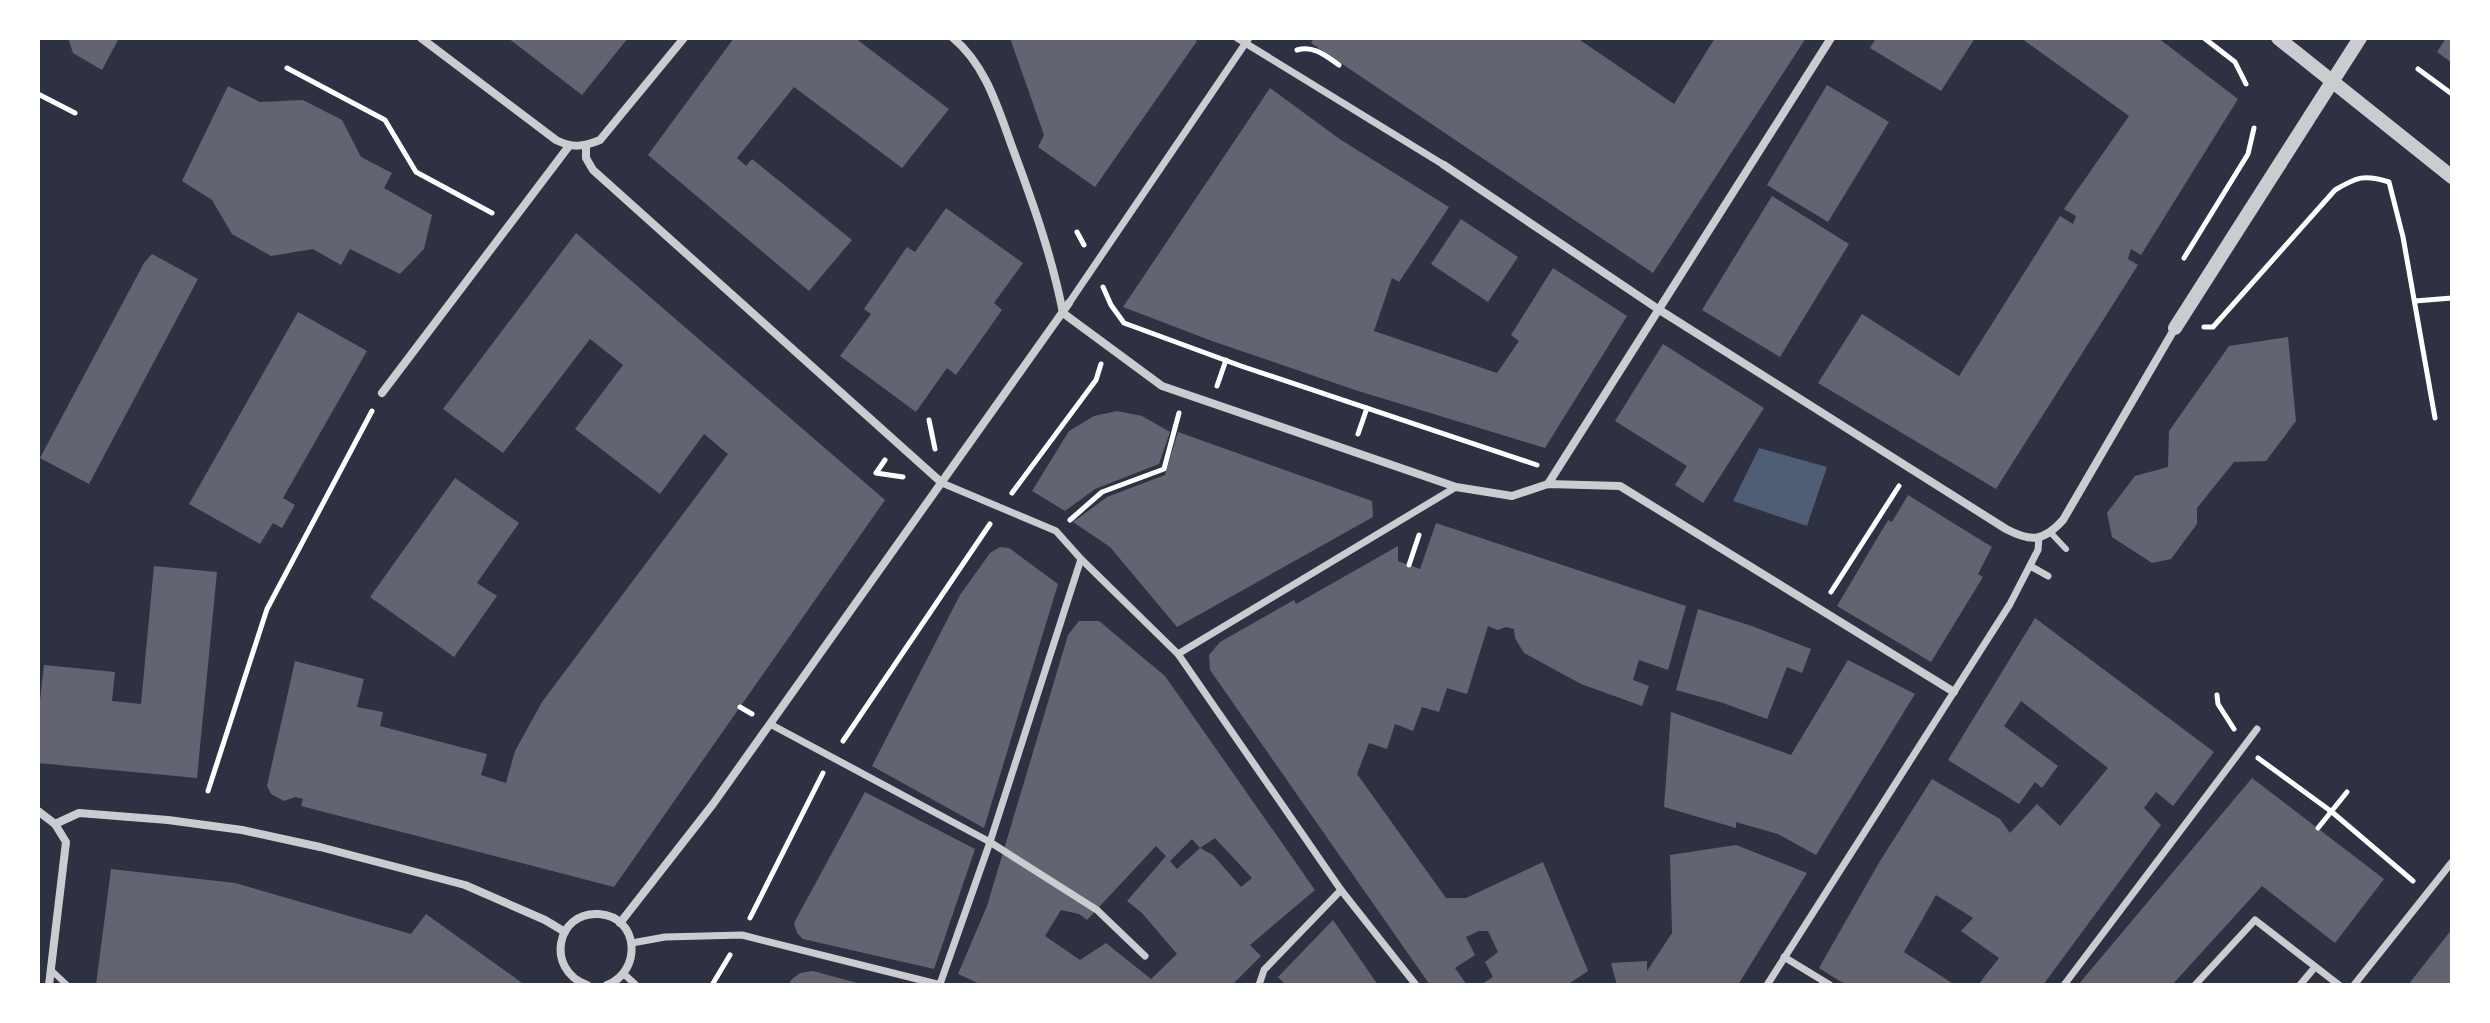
<svg xmlns="http://www.w3.org/2000/svg" width="2490" height="1023" font-family="'Roboto Serif',serif">
  <style>
    .water { fill: #4f5d75 }
    .building { fill: #626471; fill-rule: evenodd }
    .lines { fill: none; stroke-linecap: round; stroke-linejoin: round }
    .path { stroke: #fff; stroke-width: 5 }
    .service { stroke: #caccd0; stroke-width: 6 }
    .pedestrian { stroke: #caccd0; stroke-width: 7 }
    .minor { stroke: #caccd0; stroke-width: 8 }
    .tertiary { stroke: #caccd0; stroke-width: 14 }
  </style>
  <rect width="100%" height="100%" fill="#2d3142"/>
  <path class="water" d="M1759,448L1827,467L1807,526L1733,501Z"/>
  <g class="building">
    <path d="M68,38H119L102,70L73,53Z"/>
    <path d="M508,38H628L582,95Z"/>
    <path d="M734,38H855L949,109L902,168L794,87L737,158L746,166L752,159L852,240L809,291L648,155Z"/>
    <path d="M1010,38H1193L1197,41L1095,187L1038,147L1044,135Z"/>
    <path d="M1314,38H1577L1674,104L1715,38H1806L1653,273L1311,43Z"/>
    <path d="M1876,38H1975L1941,91L1870,48Z"/>
    <path d="M2021,38H2158L2238,99L2141,255L2131,249L2128,259L2138,265L1996,489L1818,383L1862,314L1959,376L2060,216L2073,224L2076,216L2064,209L2129,116Z"/>
    <path d="M2446,38H2452V63L2437,52Z"/>
    <path d="M1827,85L1889,122L1828,222L1767,185Z"/>
    <path d="M228,86L260,102L303,100L342,120L361,157L392,173L384,188L432,215L424,249L400,274L350,249L341,265L313,249L271,256L232,234L212,200L182,181Z"/>
    <path d="M1270,88L1341,140L1449,207L1399,282L1392,278L1374,331L1497,373L1519,341L1511,335L1553,268L1627,316L1545,448L1355,390L1212,341L1123,307Z"/>
    <path d="M1772,196L1849,244L1780,357L1702,310Z"/>
    <path d="M946,208L1023,263L994,303L1002,310L956,375L947,368L916,412L840,356L871,314L864,309L907,247L915,252Z"/>
    <path d="M1461,219L1518,257L1488,302L1431,264Z"/>
    <path d="M576,233L885,500L614,887L301,806L303,799L295,797L284,801L271,794L267,786L295,661L364,679L357,707L383,712L380,726L487,754L481,775L506,783L515,751L542,702L728,454L704,434L660,494L575,429L623,365L590,339L503,453L443,409Z"/>
    <path d="M152,254L198,279L89,484L40,458L144,263Z"/>
    <path d="M298,312L367,351L283,498L295,505L282,528L273,523L260,544L189,504Z"/>
    <path d="M2288,337L2296,421L2266,461L2234,462L2197,508V524L2171,559L2152,563L2112,537L2107,513L2135,476L2168,467L2169,431L2229,346Z"/>
    <path d="M1663,344L1764,408L1703,503L1675,485L1687,466L1615,421Z"/>
    <path d="M1117,411L1142,416L1170,432L1159,464L1095,489L1065,511L1032,491L1069,431L1094,416Z"/>
    <path d="M1178,432L1372,501L1373,517L1177,627L1110,547L1073,522L1107,497L1165,475Z"/>
    <path d="M455,478L519,523L477,583L497,596L454,657L370,597Z"/>
    <path d="M1908,495L1992,547L1978,574L1983,577L1931,662L1837,606L1888,520L1892,522Z"/>
    <path d="M1436,523L1686,606L1668,670L1639,660L1633,680L1649,686L1642,706L1581,684L1535,659L1524,653L1515,638L1514,629L1506,627L1498,630L1488,626L1467,694L1447,688L1439,712L1422,707L1413,731L1395,724L1387,749L1369,743L1357,774L1446,898H1466L1543,862L1588,971L1567,985H1480L1493,977L1485,962L1498,952L1488,931H1479L1466,937L1475,955L1455,968L1467,985H1430L1210,670L1209,655L1220,642L1294,600L1296,604L1398,546V561L1420,569Z"/>
    <path d="M1000,547L1009,548L1058,584L984,828L872,766L960,595L990,553Z"/>
    <path d="M154,566L217,572L197,778L38,763V700H40L44,665L115,672L112,701L141,704Z"/>
    <path d="M1698,609L1752,626L1811,649L1802,673L1787,667L1767,719L1723,703L1676,690Z"/>
    <path d="M2035,618L2214,752L2173,806L2156,792L2144,808L2161,825L2043,985H1978L1999,958L1961,931L1973,918L1936,895L1904,952L1955,985H1846L1819,968L1880,861L1932,779L2000,819L2010,833L2037,804L2060,826L2108,768L2021,701L2004,726L2058,766L2042,788L2035,782L2019,804L1948,760Z"/>
    <path d="M1079,621H1099L1165,676L1315,890L1250,945L1261,956L1232,985H982L958,974L987,906L1068,635ZM1215,838L1252,878L1241,887L1213,855L1200,848L1177,869L1170,861L1192,839L1200,848ZM1156,846L1166,856L1127,901L1142,913L1177,954L1151,979L1106,943L1080,960L1045,936L1061,910L1079,914L1087,920Z"/>
    <path d="M1848,660L1915,694L1816,855L1778,834L1736,822V828L1664,807L1671,712L1791,755Z"/>
    <path d="M2252,778L2384,879L2335,943L2262,886L2172,985H2078Z"/>
    <path d="M865,792L975,849L934,969L803,939L797,933L794,923Z"/>
    <path d="M1736,845L1807,873L1738,985H1617L1611,963L1647,961V971L1672,933L1670,855Z"/>
    <path d="M111,869L235,883L411,934L426,914L525,985H96Z"/>
    <path d="M1333,920L1378,985H1286L1278,977Z"/>
    <path d="M2452,929V985H2408Z"/>
    <path d="M813,971L861,984V985H789L791,980L800,973Z"/>
  </g>
  <g class="lines">
    <g class="path">
      <path d="M2204,38L2235,62L2246,84"/>
      <path d="M1297,50C1314,45 1326,56 1339,65"/>
      <path d="M287,68L385,120L416,172L492,213"/>
      <path d="M2418,69L2452,94"/>
      <path d="M38,94L75,113"/>
      <path d="M1077,232L1084,245"/>
      <path d="M2184,258L2248,154L2254,128"/>
      <path d="M1103,287L1111,305L1124,323L1241,366L1537,465"/>
      <path d="M2415,301L2452,298"/>
      <path d="M2204,327H2213L2335,190C2357,177 2364,174 2389,182L2403,237L2435,418"/>
      <path d="M1217,386L1226,360"/>
      <path d="M929,420L935,449"/>
      <path d="M1358,434L1367,408"/>
      <path d="M885,460L876,473L903,477"/>
      <path d="M1012,493L1096,380L1101,364"/>
      <path d="M1070,520L1102,492L1164,469L1179,413"/>
      <path d="M1409,565L1419,535"/>
      <path d="M1831,592L1899,486"/>
      <path d="M2217,695L2218,704L2234,729"/>
      <path d="M740,707L752,714"/>
      <path d="M843,741L990,524"/>
      <path d="M2258,758L2332,812L2413,881"/>
      <path d="M208,791L267,609L372,411"/>
      <path d="M2318,828L2347,792"/>
      <path d="M750,918L823,773"/>
      <path d="M712,985L730,955"/>
    </g>
    <g class="service">
      <path d="M2051,533L2066,549"/>
      <path d="M51,970L67,985"/>
    </g>
    <g class="pedestrian">
      <path d="M1237,38L1444,165"/>
      <path d="M1069,303L1249,38"/>
      <path d="M942,483L1056,531L1081,559L1178,654L1341,890L1416,985"/>
      <path d="M2030,566L2048,576"/>
      <path d="M1178,654L1456,487"/>
      <path d="M770,724L990,842L1097,910L1145,956"/>
      <path d="M632,943L665,937L742,935L941,985"/>
      <path d="M1784,957L1830,985"/>
      <path d="M624,974L636,985"/>
      <path d="M940,984L990,842L1081,559"/>
      <path d="M1259,985L1264,970L1341,890"/>
      <path d="M1767,985L2010,604L2038,550L2039,537"/>
      <path d="M2064,985L2257,729"/>
      <path d="M2195,985L2255,920L2339,985"/>
      <path d="M2300,985L2315,967"/>
      <path d="M2354,985L2452,862"/>
    </g>
    <g class="minor">
      <path d="M421,38L556,140C572,148 583,147 600,140L684,38"/>
      <path d="M953,38C987,66 999,112 1014,152C1034,206 1052,257 1063,313L1162,386L1456,487L1512,496L1548,484L1620,486L1954,692"/>
      <path d="M586,146V158L593,170L942,483"/>
      <path d="M1444,165L1658,309L2006,529C2031,542 2043,542 2063,520L2175,328"/>
      <path d="M382,393L569,146"/>
      <path d="M1548,484L1831,38"/>
      <path d="M38,811L55,824L66,842L49,985"/>
      <path d="M55,824L79,813L168,820L242,830L320,847L465,885L545,920L565,932"/>
      <path d="M620,923L713,804L1069,303"/>
      <path d="M587,985C545,970 556,911 599,914C640,917 642,972 607,985"/>
    </g>
    <g class="tertiary">
      <path d="M2278,38L2452,177"/>
      <path d="M2175,328L2360,38"/>
    </g>
  </g>
  <rect width="2490" height="1023" fill="none" stroke="#ffffff" stroke-width="80"/>
</svg>
